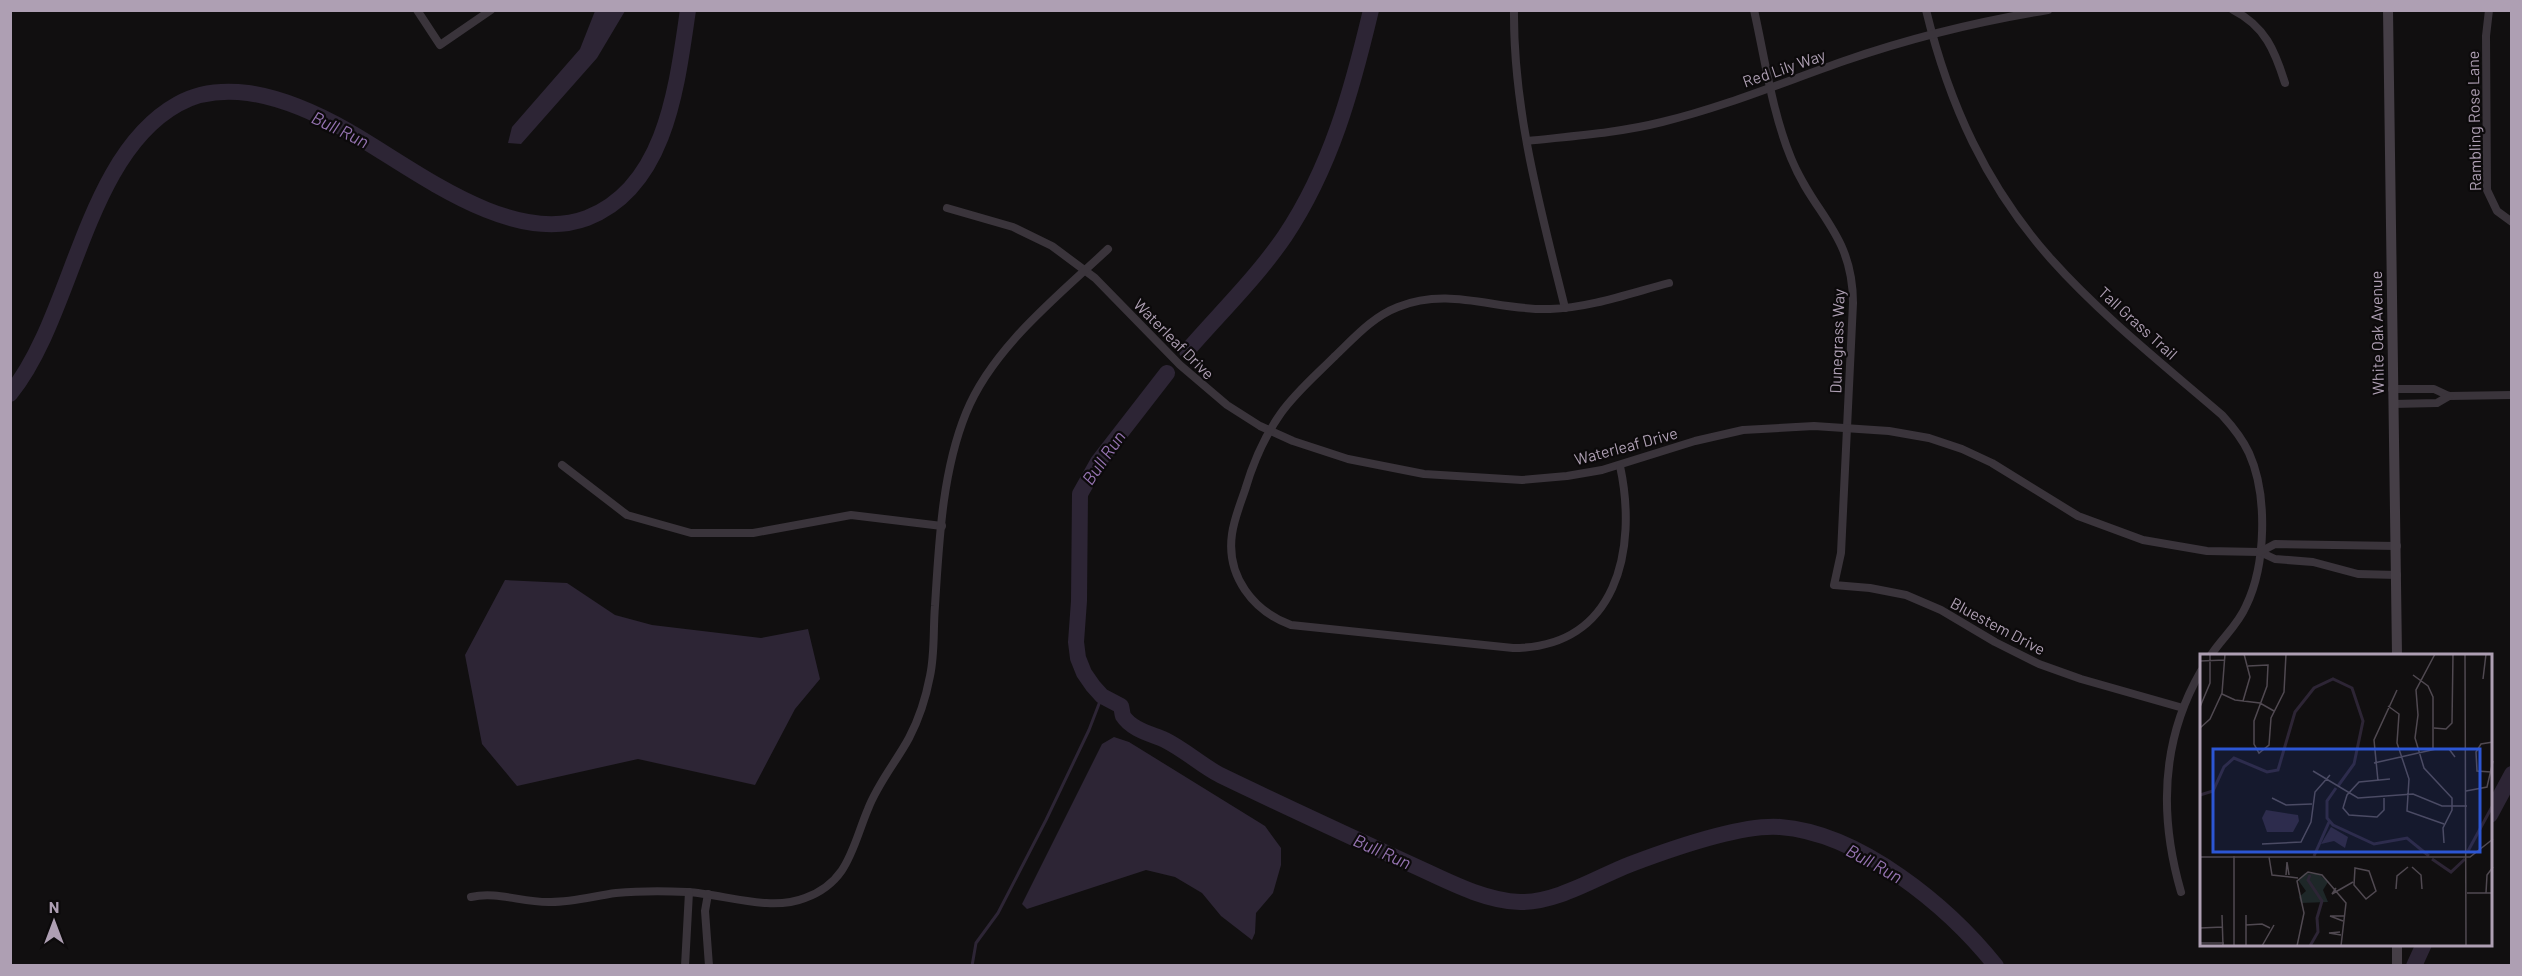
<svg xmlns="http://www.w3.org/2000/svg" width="2522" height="976" font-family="Barlow,sans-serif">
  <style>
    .water { fill: #2d2535 }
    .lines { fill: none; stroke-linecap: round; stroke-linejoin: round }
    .stream { stroke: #2d2535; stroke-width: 3 }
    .river { stroke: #2d2535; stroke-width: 16 }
    .street { stroke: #3a343b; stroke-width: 8 }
    .secondary { stroke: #453e46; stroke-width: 10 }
    .labels { text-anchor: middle; stroke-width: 4.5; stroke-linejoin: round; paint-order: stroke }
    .street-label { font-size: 16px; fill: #ae9fb3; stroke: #0c0a0b }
    .water-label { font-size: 18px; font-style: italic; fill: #9573b1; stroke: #0c0a0b }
    .inset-river { fill: none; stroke: #2d2535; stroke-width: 3 }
    .inset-road { fill: none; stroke: #504951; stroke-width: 1.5 }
    .view { fill: #2c56d4; fill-opacity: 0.15; stroke: #2c56d4; stroke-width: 3 }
    .inset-edge { fill: none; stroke: #ae9fb3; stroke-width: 3 }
  </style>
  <rect width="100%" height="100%" fill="#110f10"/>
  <g class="water">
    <path d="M595,11H625L597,58L521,144L508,143L512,127L580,49Z"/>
    <path d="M505,580L567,583L615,615L652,625L761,638L808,629L820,679L795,709L755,785L638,759L517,786L482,744L465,655Z"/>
    <path d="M1114,737L1129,742L1265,826L1281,848V865L1273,893L1256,913L1255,933L1252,940L1221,916L1202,893L1175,877L1146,870L1027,909L1022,904L1102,744Z"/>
  </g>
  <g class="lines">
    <path class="stream" d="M972,966L976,943L998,913L1046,820L1089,730L1102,696"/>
    <g class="river">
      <path d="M1187,351C1220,313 1257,277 1285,236C1331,167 1352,90 1371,10"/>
      <path d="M1167,373L1098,462L1080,494L1079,601L1076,642L1078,658L1084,673L1093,686L1102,696L1121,706C1122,709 1122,713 1123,716C1132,730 1152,734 1165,740C1185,750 1201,765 1220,775C1282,805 1345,834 1408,863C1442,878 1482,901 1520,902C1557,903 1597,877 1631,864C1668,850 1741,824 1780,827C1860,833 1948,906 1996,966"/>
      <path d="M10,394C74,315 84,156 178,104C199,92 224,90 248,93C283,98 318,114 348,131C413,168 510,247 587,218C667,187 677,84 688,10"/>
      <path d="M2490,815L2512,774"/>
      <path d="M2414,966L2424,944"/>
    </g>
    <g class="street">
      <path d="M417,10L440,45L491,10"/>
      <path d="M1514,10C1513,111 1541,211 1565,308"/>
      <path d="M1754,10C1765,59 1772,112 1791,158C1814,215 1853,234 1853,303L1841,553L1834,585L1870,588L1906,595L1941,610L1995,642L2039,664L2081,679L2183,708"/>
      <path d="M1926,10C1949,104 1986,186 2051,259C2102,316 2164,365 2222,415C2233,427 2242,438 2249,453C2268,495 2266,565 2246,606C2238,625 2222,638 2211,655"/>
      <path d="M2233,10C2265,26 2275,51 2285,83"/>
      <path d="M2489,10L2486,36L2487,190L2497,211L2512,222"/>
      <path d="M1527,141C1572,136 1618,133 1662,122C1724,107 1784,82 1844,61C1910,38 1980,21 2048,10"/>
      <path d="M947,208L1013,227L1052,246L1095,278L1180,365L1227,405L1260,426L1293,441L1348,459L1424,474L1522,480L1567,476L1602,470L1695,441L1743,430L1814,426L1889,431L1929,438L1962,449L1992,463L2078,516L2143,540L2207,551L2260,552L2275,559L2313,562L2358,574L2397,575"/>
      <path d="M2392,389H2434L2449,396L2512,395"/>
      <path d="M2393,404L2437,403L2449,396"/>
      <path d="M562,465L627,515L691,533H753L851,515L942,526"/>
      <path d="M1620,466C1638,549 1617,648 1513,648L1291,625C1253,611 1226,576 1232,534C1234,519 1240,505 1245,490C1253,463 1264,437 1281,413C1296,392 1316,375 1334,357C1354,338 1372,317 1398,307C1450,286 1497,311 1550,309C1589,308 1631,293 1669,283"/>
      <path d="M2260,552L2275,544L2397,546"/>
      <path d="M2181,892C2159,816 2161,740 2201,671"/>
      <path d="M708,894L705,911L709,966"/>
      <path d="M471,897C498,891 523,903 551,902C573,902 594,896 616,893C639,891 663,891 687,892C724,894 770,912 805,898C849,882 852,847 868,809C878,783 896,762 909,738C919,719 926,697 930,676C935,653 933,629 935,606C939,542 942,472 966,413C992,348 1058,296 1108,249"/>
      <path d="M685,966L689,892"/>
    </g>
    <g class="secondary">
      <path d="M2388,10L2397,655"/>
      <path d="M2397,966V944"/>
    </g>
  </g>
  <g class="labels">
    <g class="street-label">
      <text transform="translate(1784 68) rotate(-19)" y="6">Red Lily Way</text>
      <text transform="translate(2474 121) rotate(-91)" y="6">Rambling Rose Lane</text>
      <text transform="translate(2138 323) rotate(42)" y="6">Tall Grass Trail</text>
      <text transform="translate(2377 333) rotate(-91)" y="6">White Oak Avenue</text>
      <text transform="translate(1174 339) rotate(45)" y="6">Waterleaf Drive</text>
      <text transform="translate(1837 341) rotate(-88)" y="6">Dunegrass Way</text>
      <text transform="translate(1626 446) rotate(-15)" y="6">Waterleaf Drive</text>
      <text transform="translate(1998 626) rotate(28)" y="6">Bluestem Drive</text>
    </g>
    <g class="water-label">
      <text transform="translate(340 130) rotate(26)" y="6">Bull Run</text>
      <text transform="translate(1104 458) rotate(-55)" y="6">Bull Run</text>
      <text transform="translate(1382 852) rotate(24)" y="6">Bull Run</text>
      <text transform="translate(1874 864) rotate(29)" y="6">Bull Run</text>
    </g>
  </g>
  <g transform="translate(2200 654)">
    <rect width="292" height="292" fill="#110f10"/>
    <path d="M105,219L119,220L128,228L123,236L128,248L101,249L99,243L106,237L98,226Z" fill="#1e2728"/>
    <path d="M66,156L98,161L99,167L93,178H67L62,164ZM131,173L148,183L145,194L134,187L121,190Z" fill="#2d2535"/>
    <path class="inset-river" d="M136,134L127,147V164L133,171L174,190L207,184L229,202M0,141L13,137L24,113L34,104L67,118L78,116L95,58L114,34L133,25L152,34L163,67L154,110L138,132M268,197L293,151M114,202L129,168M232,205L251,218L265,205M110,221L108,226L122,247L117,264L118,278L110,292"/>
    <path class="inset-road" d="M235,0L216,36L218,61L215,84L224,114L252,144V156L243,174L244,189M265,0L266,292M0,7L25,6M48,12L68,11L67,32L54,67V90L59,99L69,91L71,64L84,38L86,0M213,21L228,32L233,43V95M283,25L286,0M22,40L35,46L60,49L74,57M43,47L50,23L44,0M188,52L199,60L197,89L209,125L207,157L244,170M0,53L10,29V0M0,74L10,65L22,39L25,0M234,74L246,75L252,69L253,0M174,109L236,95H249L255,103M113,117L158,144L213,140L242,152H267M291,118L277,117L276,98L281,90L293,88M178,127L174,86L197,36M266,137L287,133L293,107M72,144L86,151L112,150M184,144V156L177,163L149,161L143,154L147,141L159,128L190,125M62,190L101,188L111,168L115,138L130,121M34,202V292M0,203H270L293,185M69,203L72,221L98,224M212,213L221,221L222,235M155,214L169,217L176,237L166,245L154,231ZM86,221L87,208L89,221M136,234L132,240L153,228M196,235L197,222L208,213M267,239H293M286,239L287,221L293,213M22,261L23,292M143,267L130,262H145M46,271L62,270L70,274M0,274L23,273M140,278L129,279L141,281M0,289H24M46,292V261M62,292L74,271M97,292L104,259L97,227L108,218L122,221L146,249L141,292"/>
    <path class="view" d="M13,95H280V198H13Z"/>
    <rect width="292" height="292" class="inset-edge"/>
  </g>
  <rect width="2522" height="976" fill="none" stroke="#ae9fb3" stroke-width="24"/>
  <g transform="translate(54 922)" stroke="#0c0a0b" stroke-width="4.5" paint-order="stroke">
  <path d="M0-4.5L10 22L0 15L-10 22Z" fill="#ae9fb3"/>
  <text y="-9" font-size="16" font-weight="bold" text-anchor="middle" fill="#ae9fb3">N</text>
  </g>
</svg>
